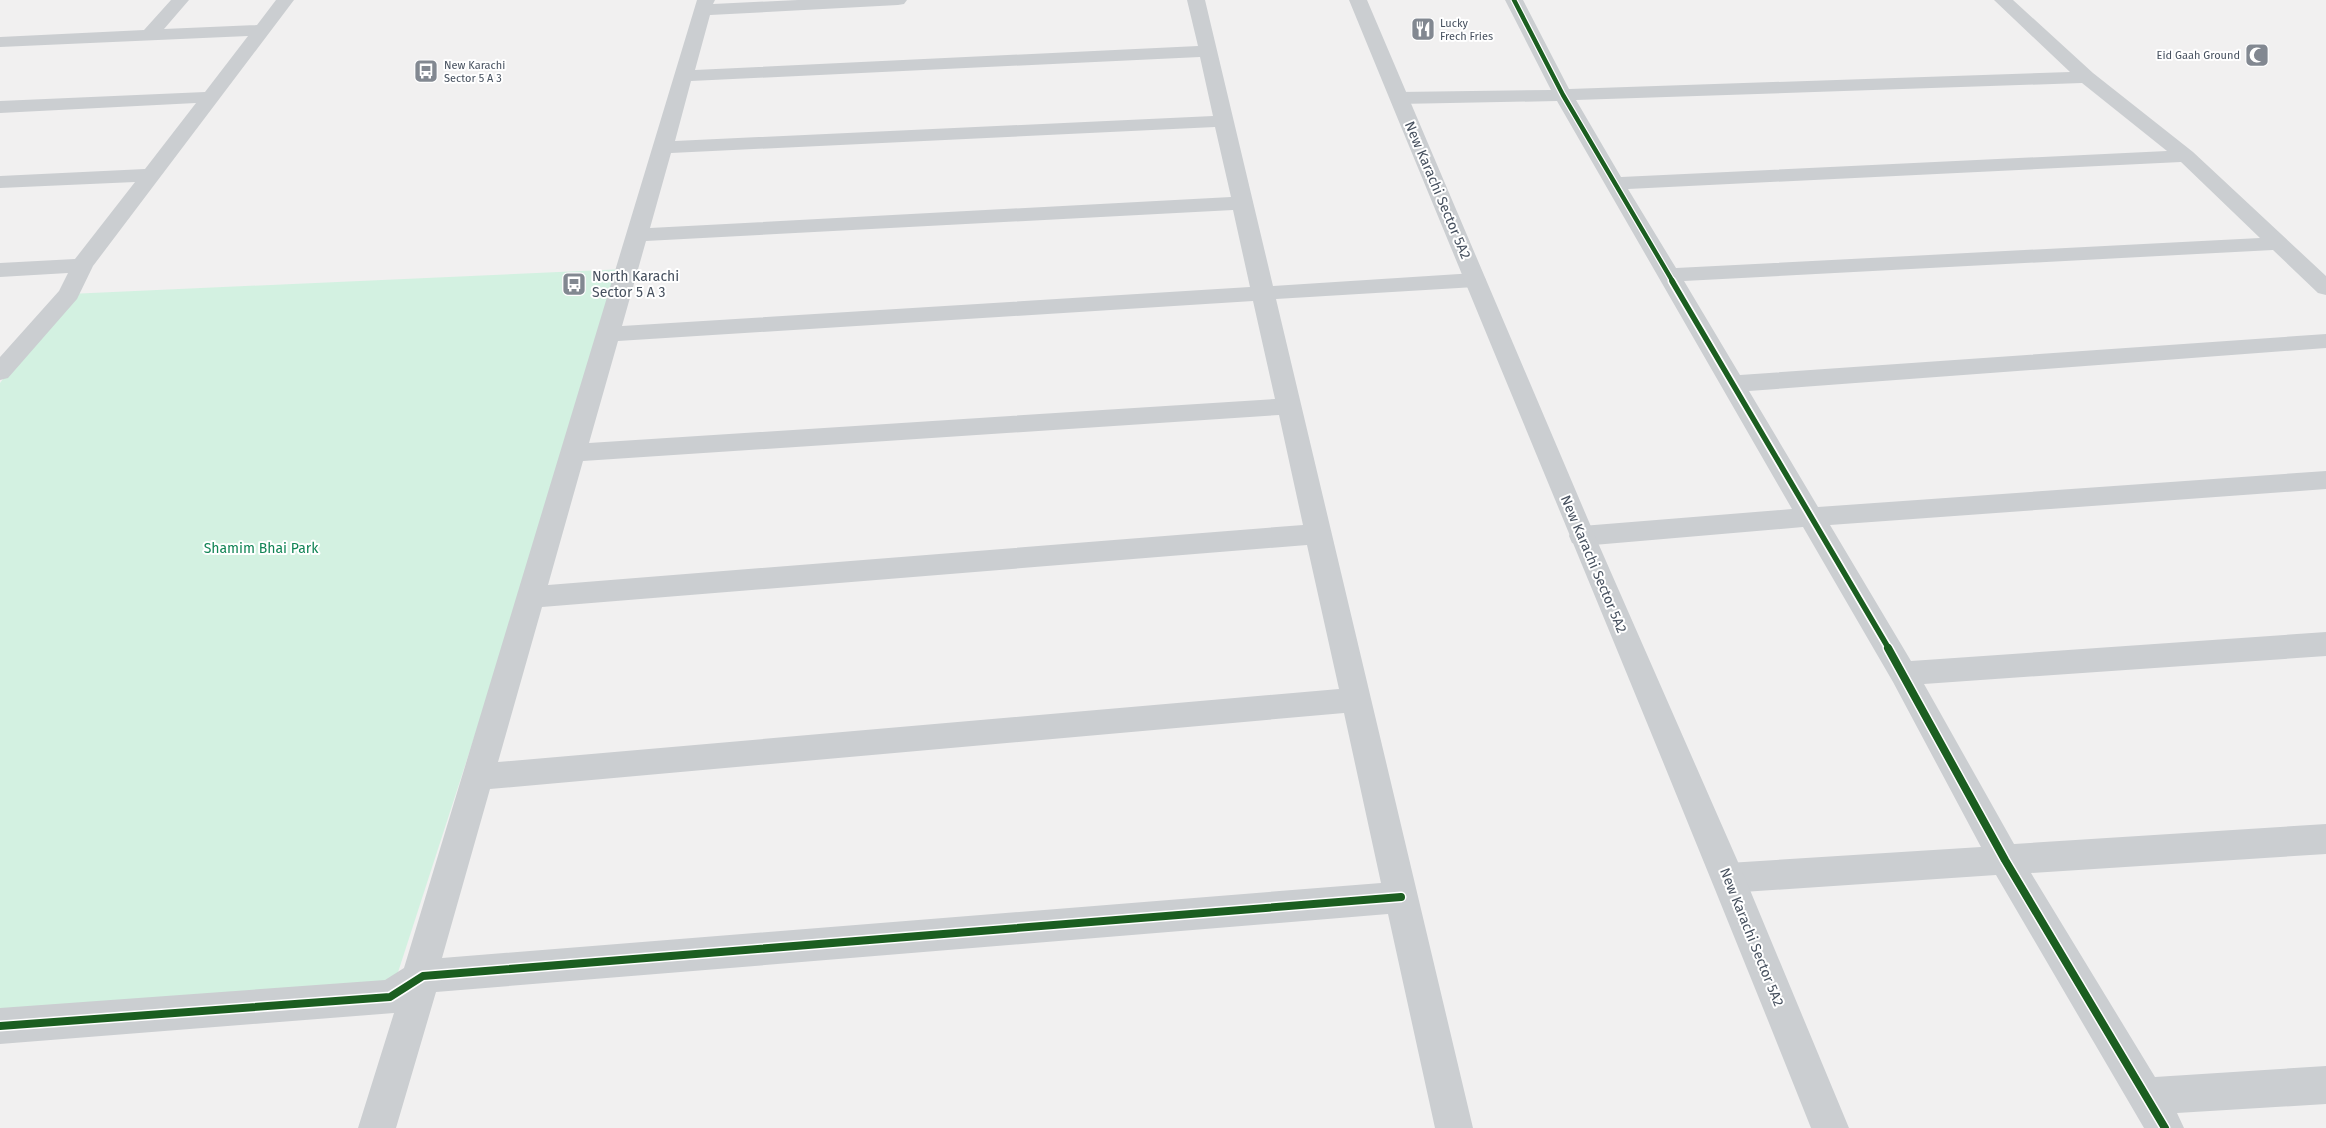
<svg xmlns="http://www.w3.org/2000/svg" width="2326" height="1128" font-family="'Fira Sans',sans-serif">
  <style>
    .green { fill: #d3f1e1 }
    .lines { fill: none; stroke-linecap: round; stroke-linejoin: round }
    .minor { fill: #cbced1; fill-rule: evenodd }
    .tertiary { fill: #cbced1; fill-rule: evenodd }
    .cycleway-far2-casing { stroke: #fff; stroke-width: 7 }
    .cycleway-far1-casing { stroke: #fff; stroke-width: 9 }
    .cycleway-casing { stroke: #fff; stroke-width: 11 }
    .cycleway-far2 { stroke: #1b5e20; stroke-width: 4.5 }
    .cycleway-far1 { stroke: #1b5e20; stroke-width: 5.5 }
    .cycleway { stroke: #1b5e20; stroke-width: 8 }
    .labels { text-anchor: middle; stroke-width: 4; stroke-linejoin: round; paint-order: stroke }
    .far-poi-label { font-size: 11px; fill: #46505e; stroke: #fff; text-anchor: start }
    .street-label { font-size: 14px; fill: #46505e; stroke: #fff }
    .poi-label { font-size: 14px; fill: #46505e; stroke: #fff; text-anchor: start }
    .park-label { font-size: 14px; fill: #118455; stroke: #fff }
  </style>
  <rect width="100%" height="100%" fill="#f1f0f0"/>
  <path class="green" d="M626,269L390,997L0,1026V383L69,294Z"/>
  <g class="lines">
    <g class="minor">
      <path d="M171,0H189L164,29L257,25L276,0H294L93,266L77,299L8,378L0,380V357L59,291L68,273L0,277V263L75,259L135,182L0,188V176L145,169L196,103L0,113V101L205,92L248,36L0,47V37L144,30Z"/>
      <path d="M697,0H715L713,4L798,0H907L904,4L898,5L710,15L695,70L1198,46L1187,0H1205L1273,286L1475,273L1483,275L1486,280L1483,285L1475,287L1276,299L1473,1128H1435L1388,914L436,992L396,1128H358L394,1013L0,1044V1008L385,980L404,968ZM1200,57L1213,116L675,141L691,81ZM1215,127L1231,197L650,228L671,153ZM1233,210L1250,287L622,326L646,241ZM1253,301L1275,399L589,443L618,341ZM1279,415L1303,525L548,585L583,461ZM1307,545L1339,689L498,762L542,607ZM1344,713L1381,883L442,958L490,789Z"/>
      <path d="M1505,0H1523L1569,89L2070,72L1994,0H2013L2093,73L2193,152L2326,276V295L2318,293L2273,250L1684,281L1740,375L2326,334V348L1749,391L1818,507L2326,471V489L1830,525L1911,661L2326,632V656L1924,684L2014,844L2326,824V854L2031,873L2155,1077L2326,1066V1104L2177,1113L2184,1128H2144L1996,875L1728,893L1716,889L1711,878L1716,867L1728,863L1981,847L1893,682L1803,527L1582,546L1572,543L1569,536L1572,529L1582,526L1792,509L1557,101L1399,104L1392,102L1390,98L1392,94L1399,92L1551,90ZM2082,83L2167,151L1621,177L1576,100ZM2181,162L2260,238L1676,268L1628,189Z"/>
    </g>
    <path class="tertiary" d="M1349,0H1367L1595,536L1745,878L1849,1128H1811C1661,751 1503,376 1349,0Z"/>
    <g class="cycleway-far2-casing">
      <path id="cycleway-far2" d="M1514,0L1563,95L1673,282"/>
    </g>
    <g class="cycleway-far1-casing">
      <path id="cycleway-far1" d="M1672,281L1889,649"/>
    </g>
    <g class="cycleway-casing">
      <g id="cycleway">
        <path d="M1888,648L2005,860L2165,1128"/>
        <path d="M0,1026L390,997L423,976L1401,897"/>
      </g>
    </g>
    <use href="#cycleway-far2" class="cycleway-far2"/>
    <use href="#cycleway-far1" class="cycleway-far1"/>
    <use href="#cycleway" class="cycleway"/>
  </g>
  <defs>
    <g id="restaurant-square" transform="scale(1.25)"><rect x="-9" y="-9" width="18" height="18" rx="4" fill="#828891" stroke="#fff"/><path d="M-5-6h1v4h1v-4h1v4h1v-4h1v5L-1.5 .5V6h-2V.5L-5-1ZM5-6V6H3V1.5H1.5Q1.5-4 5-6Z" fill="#fff"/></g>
    <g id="mosque-square" transform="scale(1.25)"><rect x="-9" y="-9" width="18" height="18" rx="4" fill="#828891" stroke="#fff"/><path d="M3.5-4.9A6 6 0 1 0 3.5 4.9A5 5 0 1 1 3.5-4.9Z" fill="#fff"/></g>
    <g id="bus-square" transform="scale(1.25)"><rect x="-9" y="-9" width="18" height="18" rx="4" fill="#828891" stroke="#fff"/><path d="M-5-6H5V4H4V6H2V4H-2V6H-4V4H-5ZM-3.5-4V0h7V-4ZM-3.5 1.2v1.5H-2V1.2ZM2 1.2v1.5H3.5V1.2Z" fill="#fff"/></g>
  </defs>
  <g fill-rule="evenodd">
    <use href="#restaurant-square" x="1423" y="29"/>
    <use href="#mosque-square" x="2257" y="55"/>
    <use href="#bus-square" x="426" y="71"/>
    <use href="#bus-square" x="574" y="284"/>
  </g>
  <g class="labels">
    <g class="far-poi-label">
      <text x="1440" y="27">Lucky<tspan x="1440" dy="13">Frech Fries</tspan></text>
      <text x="2240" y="59" text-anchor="end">Eid Gaah Ground</text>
      <text x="444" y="69">New Karachi<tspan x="444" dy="13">Sector 5 A 3</tspan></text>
    </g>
    <g class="street-label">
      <text transform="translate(1438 190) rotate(67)" y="5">New Karachi Sector 5A2</text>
      <text transform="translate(1594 564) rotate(67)" y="5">New Karachi Sector 5A2</text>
      <text transform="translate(1752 937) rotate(68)" y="5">New Karachi Sector 5A2</text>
    </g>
    <g class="poi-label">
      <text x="592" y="281">North Karachi<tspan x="592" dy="16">Sector 5 A 3</tspan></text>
    </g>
    <g class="park-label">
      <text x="261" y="553">Shamim Bhai Park</text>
    </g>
  </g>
</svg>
